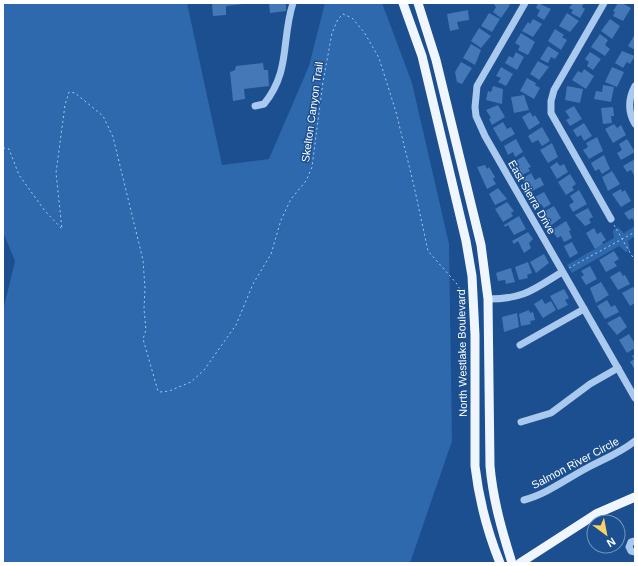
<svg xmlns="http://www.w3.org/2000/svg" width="638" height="566" font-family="Helvetica,sans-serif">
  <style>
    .green { fill: #2e69ad }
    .building { fill: #4478b7 }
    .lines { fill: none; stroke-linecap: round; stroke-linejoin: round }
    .path { stroke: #a9c9ee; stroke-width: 1; stroke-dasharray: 2 3; stroke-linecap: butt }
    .minor { stroke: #a9c9ee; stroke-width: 7 }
    .major { stroke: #f0f6ff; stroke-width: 9 }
    .labels { text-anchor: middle; stroke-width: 3; stroke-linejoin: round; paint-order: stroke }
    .street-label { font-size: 11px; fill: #fff; stroke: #1b4f8f }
  </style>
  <rect width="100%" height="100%" fill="#1b4f8f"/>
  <g class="green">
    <path d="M3,3H187L222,165L269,159L309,66L325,3H382L412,83L449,244L452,441L410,563H3V311L15,261L3,232Z"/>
    <path d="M635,226V236L628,241L630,250L626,252L619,246L572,273L567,265L614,238L613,230L618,227L624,233Z"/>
  </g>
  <g class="building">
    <path d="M212,3H244V4L226,6V15L213,16Z"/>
    <path d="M269,3H286V11L270,13Z"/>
    <path d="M493,3H506L510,5L501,18L493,12L496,7Z"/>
    <path d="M538,3L551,9L544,20L537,16L540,10L536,8Z"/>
    <path d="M573,3H584L582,7L585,9L580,18L571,13L573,10L569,8Z"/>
    <path d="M618,3H622L631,8L623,21L613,16L615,12L613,11Z"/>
    <path d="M468,10L469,20L457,22L459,29L450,31L447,14Z"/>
    <path d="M489,13L500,19L492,32L481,26Z"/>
    <path d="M567,13L579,21L570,32L559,26Z"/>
    <path d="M533,19L542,24L533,37L522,31L528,22L530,24Z"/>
    <path d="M610,19L620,26L612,39L601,31Z"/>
    <path d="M479,28L491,36L481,48L471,41Z"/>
    <path d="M555,29L564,35L562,37L567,40L561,50L548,41Z"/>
    <path d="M521,33L535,42L528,55L518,50L520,46L515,43Z"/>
    <path d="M600,34L608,40L605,45L610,49L605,56L591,47Z"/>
    <path d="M635,34V50L628,46Z"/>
    <path d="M471,44L481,50L475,65L463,58Z"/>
    <path d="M548,46L559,53L555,59L551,57L548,63L540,59Z"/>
    <path d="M622,51L635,56L630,64L627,62L623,68L615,63Z"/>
    <path d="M516,52L524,57L517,70L505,63L509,56L513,58Z"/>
    <path d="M590,52L601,59L593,70L587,66L589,62L585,59Z"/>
    <path d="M538,61L549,67L539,80L530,74Z"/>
    <path d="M461,62L472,68L462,84L457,82L455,72Z"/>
    <path d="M263,63L264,70H268L269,86L244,89L245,99L233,101L230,72L235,70L236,66Z"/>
    <path d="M501,67L513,74L506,86L498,82L501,78L496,76Z"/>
    <path d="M612,67L624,72L617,87L605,82Z"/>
    <path d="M584,69L594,76L586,89L572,80L578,71L582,73Z"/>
    <path d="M527,78L536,83L535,85L540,88L534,99L520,91Z"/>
    <path d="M603,85L614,87L611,102L594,99L596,91L602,92Z"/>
    <path d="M493,86L503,89L502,104L486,100L488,91L491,92Z"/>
    <path d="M567,86L583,89L580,103L565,100Z"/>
    <path d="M524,95L529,110L514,113L511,97Z"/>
    <path d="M498,105L505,117L492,125L489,119L491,118L486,110Z"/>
    <path d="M574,106L582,119L570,126L566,120L570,118L565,111Z"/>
    <path d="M613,107L614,116H611L612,123L603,124L601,108Z"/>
    <path d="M530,112L533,117L535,115L540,123L529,130L522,117Z"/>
    <path d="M503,122L507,129L511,127L515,134L501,142L493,128Z"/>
    <path d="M584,123L592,136L584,141L581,135L577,137L573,130Z"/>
    <path d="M614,124L617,128L621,125L626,135L613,143L605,129Z"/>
    <path d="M542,127L550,141L542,146L538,140L532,143L528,136Z"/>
    <path d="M597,137L603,151L589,159L583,150L588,147L586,143Z"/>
    <path d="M516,139L523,152L515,157L513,152L508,155L504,146Z"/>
    <path d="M627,139L635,152L621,160L617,153L622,150L619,144Z"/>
    <path d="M552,143L558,157L548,163L540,150Z"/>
    <path d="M604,155L610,169L602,174L599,169L595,171L591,163Z"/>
    <path d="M524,156L531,167L528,168L530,171L520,176L514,162Z"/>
    <path d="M635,159V177L631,170L627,172L623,166Z"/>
    <path d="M557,162L560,166L564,164L568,172L557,179L550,167Z"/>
    <path d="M485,165L487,169L489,167L495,177L493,179L496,184L487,189L477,167Z"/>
    <path d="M612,171L620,184L608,191L602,177Z"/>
    <path d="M531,173L535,180L540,177L544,185L530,192L522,179Z"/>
    <path d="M570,174L576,184L572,187L574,190L566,195L558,182Z"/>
    <path d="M498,188L507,199L495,205L489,194Z"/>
    <path d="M621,189L622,192L625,190L631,201L621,207L612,194Z"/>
    <path d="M579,190L587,204L573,212L569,205L574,202L570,196Z"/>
    <path d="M544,192L551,204L544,208L541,204L537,206L533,198Z"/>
    <path d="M507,202L514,211L511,213L513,216L503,222L495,209Z"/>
    <path d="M554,206L561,218L550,226L543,212Z"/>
    <path d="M635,207V223L632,218L629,220L624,213Z"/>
    <path d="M588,208L593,217L589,219L591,223L585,226L575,215Z"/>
    <path d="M519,216L526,229L514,235L508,225L505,227L504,225Z"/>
    <path d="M566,221L571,230L569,231L572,238L564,242L561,236L557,238L552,230Z"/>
    <path d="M594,228L597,234L601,232L606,240L602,242L603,244L595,249L586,233Z"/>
    <path d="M528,232L533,239L529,243L531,248L524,253L518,241L514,244L512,241Z"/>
    <path d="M572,242L578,253L570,258L564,246Z"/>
    <path d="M614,251L619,259L614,262L617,266L606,272L599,260Z"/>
    <path d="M544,254L549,263L536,273L530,262Z"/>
    <path d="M528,262L532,273L527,275L528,278L519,280L515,267Z"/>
    <path d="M590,266L597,279L586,285L581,277L584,275L581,271Z"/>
    <path d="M511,268L515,282L506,284L505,280L498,281L496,273Z"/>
    <path d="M620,271L623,276L625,275L630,284L618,290L610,277Z"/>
    <path d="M601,282L609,295L596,303L590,288Z"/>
    <path d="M633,287L635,289V303L630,306L622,293Z"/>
    <path d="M564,289L569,298L565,300L568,305L558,310L550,296Z"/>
    <path d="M542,299L545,304L551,301L556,310L543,318L534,304Z"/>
    <path d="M607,300L611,307L615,305L619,312L605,319L597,306Z"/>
    <path d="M529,310L530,313L533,312L535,320L530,321L531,324L521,326L519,314Z"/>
    <path d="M517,313L519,327L504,332L502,317Z"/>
    <path d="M620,316L627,327L617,335L607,323Z"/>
    <path d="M629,334L635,344V348L627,353L619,340Z"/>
    <path d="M635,354V370L630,362L634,359L632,356Z"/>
  </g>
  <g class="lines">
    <g class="path">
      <path d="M3,148L9,149L19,175L45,211L62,229L56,173L65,105L69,92L75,93L103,116L113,137L143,260L145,288L144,309L146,330L143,339L158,391L160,392L169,391L191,382L204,370L236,325L253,284L271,254L281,220L291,199L306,181L312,167L323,82L332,33L338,19L343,14L352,18L364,32L379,58L396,112L414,186L428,251L457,284L465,299"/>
      <path d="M614,225L635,261"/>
      <path d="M569,268L635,232"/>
    </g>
    <g class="minor">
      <path d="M525,3L477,86L475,107L476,116L485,136L635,398"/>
      <path d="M604,3L554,90L551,101V113L611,219"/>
      <path d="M635,86C628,99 628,112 635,124"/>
      <path d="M255,106L264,104C291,71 281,40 293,3"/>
      <path d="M488,299C524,299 533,290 562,272"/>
      <path d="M520,345L584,309"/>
      <path d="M521,422L551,413L590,384L618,368"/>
      <path d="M524,500C547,494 566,479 587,468C604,459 620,453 635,441"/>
      <path d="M635,541L631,542L629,547L631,551L635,552"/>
    </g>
    <g class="major">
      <path d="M403,3L422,56L466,241L472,276L475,335V466C479,500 487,531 500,563"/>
      <path d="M418,3L436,60L481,245L488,299L490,466C493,500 502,531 512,563"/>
      <path d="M520,563L596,514L635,497"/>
    </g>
  </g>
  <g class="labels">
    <g class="street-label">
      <text transform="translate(312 112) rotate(-82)" y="4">Skelton Canyon Trail</text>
      <text transform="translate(532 197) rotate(60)" y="4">East Sierra Drive</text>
      <text transform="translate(462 353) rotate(-91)" y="4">North Westlake Boulevard</text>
      <text transform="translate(575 463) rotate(-28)" y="4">Salmon River Circle</text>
    </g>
  </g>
  <rect width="638" height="566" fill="none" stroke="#ffffff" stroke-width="8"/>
  <g transform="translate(606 534) rotate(148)"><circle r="19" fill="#1b4f8f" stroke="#7695bc"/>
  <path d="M0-3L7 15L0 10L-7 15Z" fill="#ffd166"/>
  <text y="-6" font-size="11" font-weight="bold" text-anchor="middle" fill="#ffffff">N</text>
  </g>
</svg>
